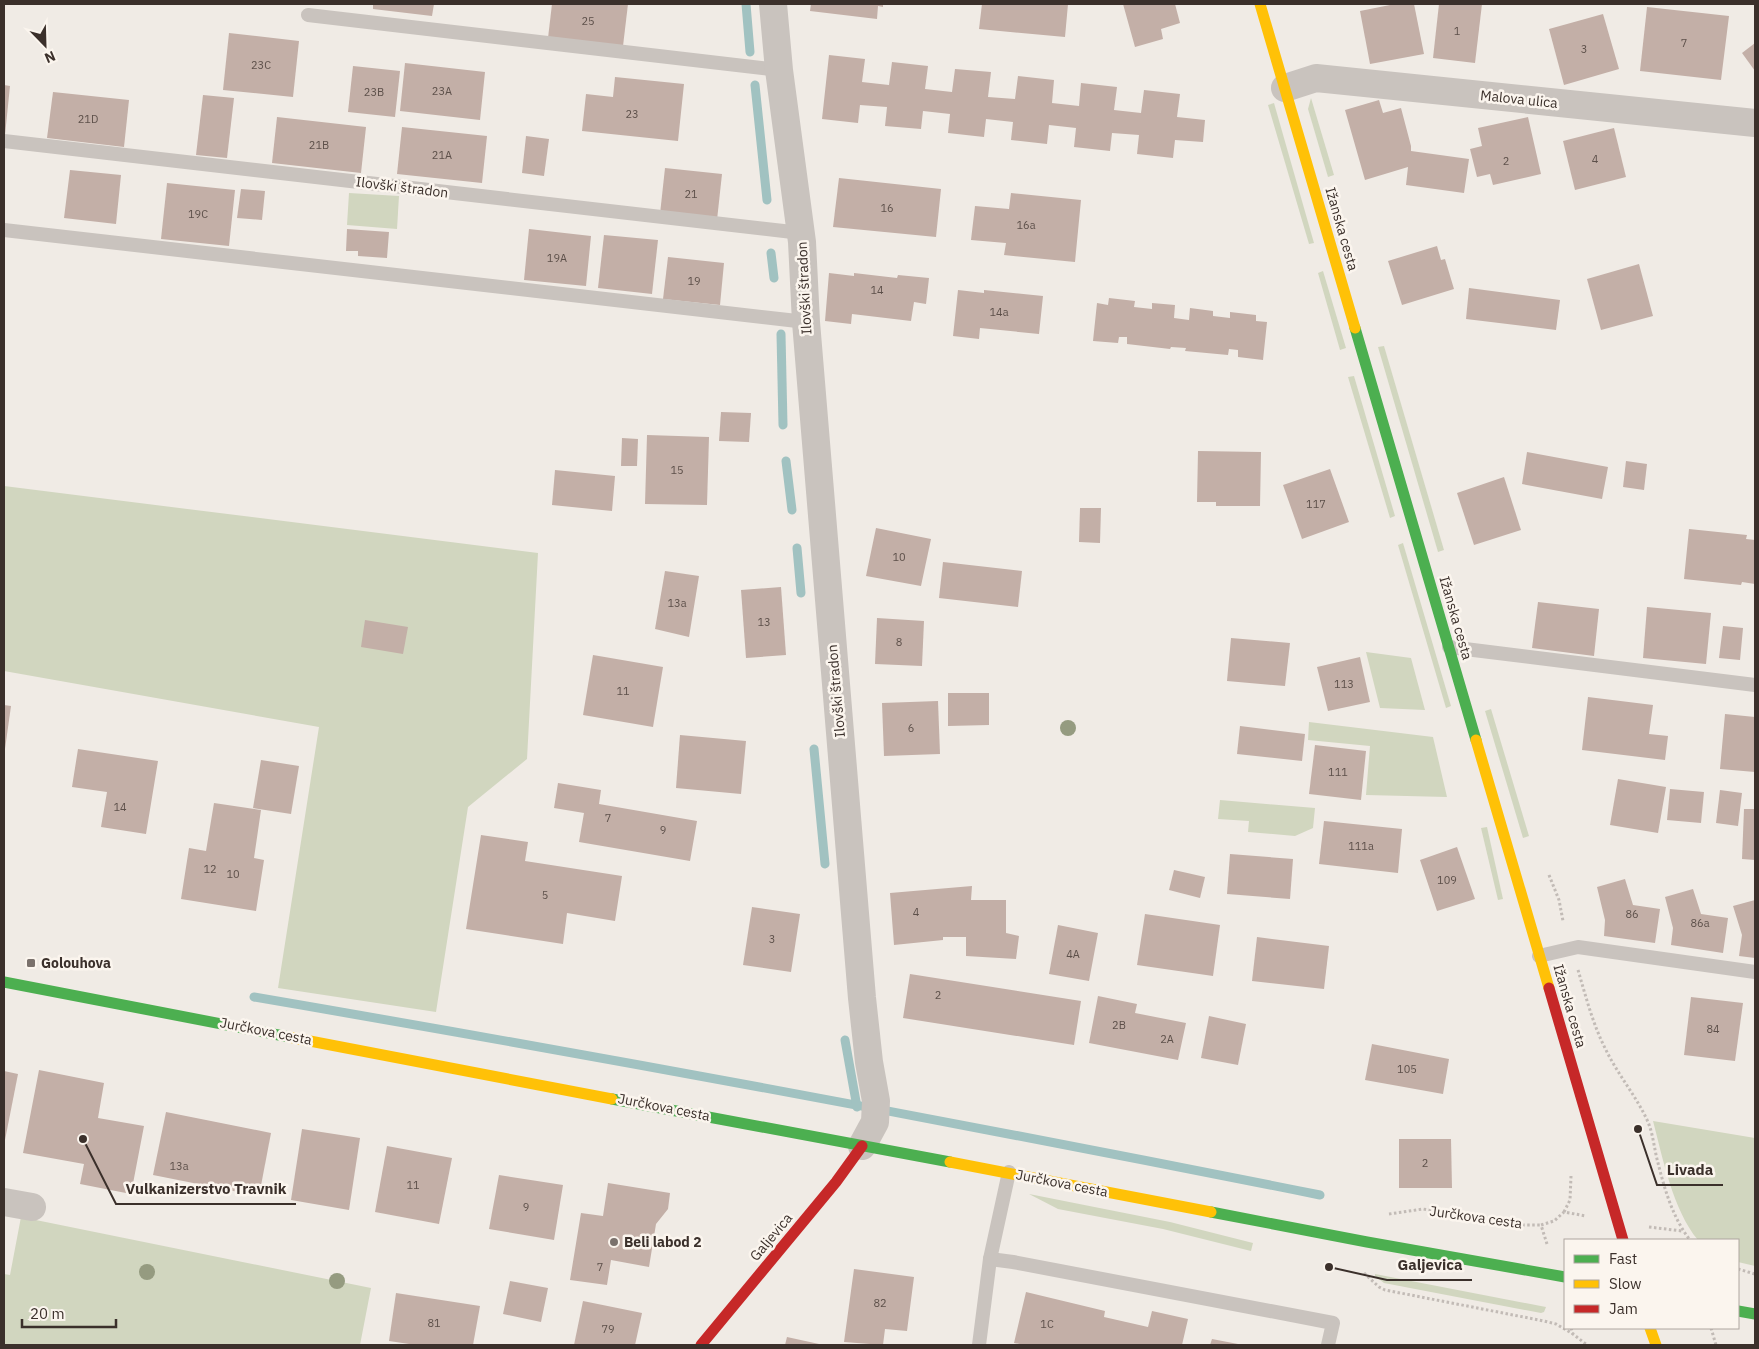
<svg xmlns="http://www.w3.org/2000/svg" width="1759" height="1349" font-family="'IBM Plex Sans',sans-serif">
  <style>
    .green { fill: #d1d6bf }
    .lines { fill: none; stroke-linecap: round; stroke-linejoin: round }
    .stream { stroke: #a1c2c1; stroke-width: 9 }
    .building { fill: #c3afa7 }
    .path { stroke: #c2bbb6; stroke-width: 3; stroke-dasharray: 2.5 2.5; stroke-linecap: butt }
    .lane { stroke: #c9c3be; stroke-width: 14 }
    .street { stroke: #c9c3be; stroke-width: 28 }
    .fast { stroke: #4caf50; stroke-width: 11 }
    .slow { stroke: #ffc107; stroke-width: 11 }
    .jam { stroke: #c62828; stroke-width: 11 }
    .tree { fill: #959b80 }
    .poi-dot { fill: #7a716c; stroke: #fbf5ee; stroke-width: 2 }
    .labels { text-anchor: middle; stroke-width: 5; stroke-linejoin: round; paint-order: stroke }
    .number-label { font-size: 11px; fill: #5d504a }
    .street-label { font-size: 14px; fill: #3b302b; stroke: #fbf5ee }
    .poi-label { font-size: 14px; font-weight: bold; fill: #3b302b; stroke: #fbf5ee; text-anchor: start }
    .leader { fill: none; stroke: #3b302b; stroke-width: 2 }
    .callout-dot { fill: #3b302b; stroke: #fbf5ee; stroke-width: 2 }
    .callout-label { font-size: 15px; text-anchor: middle; font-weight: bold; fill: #3b302b; stroke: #fbf5ee; stroke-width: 5; stroke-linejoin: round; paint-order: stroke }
  </style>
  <rect width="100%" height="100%" fill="#f0ebe5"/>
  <g class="green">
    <path d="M1311,98L1334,175L1328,177L1308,109Z"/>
    <path d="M1274,103L1314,243L1309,244L1268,105Z"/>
    <path d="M349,193L399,196L397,229L347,225Z"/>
    <path d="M1323,271L1346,348L1340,350L1318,273Z"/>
    <path d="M1384,346L1444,550L1438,552L1378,347Z"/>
    <path d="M1354,376L1395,516L1390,518L1348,377Z"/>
    <path d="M4,486L538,553L527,759L468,807L436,1012L278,988L319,727L4,671Z"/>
    <path d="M1403,543L1451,706L1446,708L1398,545Z"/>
    <path d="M1366,652L1411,658L1425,710L1380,708Z"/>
    <path d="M1491,709L1529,836L1523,838L1485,711Z"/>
    <path d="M1309,722L1433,737L1447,797L1366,795L1370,746L1308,740Z"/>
    <path d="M1220,800L1315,808L1313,828L1295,836L1248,832L1249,821L1218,819Z"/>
    <path d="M1487,827L1503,899L1498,900L1481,828Z"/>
    <path d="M1653,1121L1755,1138V1266L1738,1262V1240H1698C1673,1210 1663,1159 1653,1121Z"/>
    <path d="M1029,1194L1170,1222L1253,1243L1251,1251L1163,1229L1058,1209Z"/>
    <path d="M21,1217L371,1288L360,1345H4V1274L10,1275Z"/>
    <path d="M1375,1274L1546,1307L1544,1312L1541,1313L1384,1283L1375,1276Z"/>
  </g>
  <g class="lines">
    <g class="stream">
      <path d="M746,4L750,52"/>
      <path d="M755,85L767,200"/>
      <path d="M771,253L774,278"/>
      <path d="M781,334L783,425"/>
      <path d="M786,461L792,510"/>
      <path d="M797,548L801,593"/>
      <path d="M814,749L825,864"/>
      <path d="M254,997C610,1058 965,1124 1320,1195"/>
      <path d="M845,1040L857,1107"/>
    </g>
  </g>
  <g class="building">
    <path d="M373,4H434L432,16L373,9Z"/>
    <path d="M552,4H628L623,46L548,38Z"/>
    <path d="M811,4H883V7L878,6L877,19L810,11Z"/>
    <path d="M982,4H1068L1065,37L979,29Z"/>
    <path d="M1123,4H1175L1180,23L1161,29L1163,39L1135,47Z"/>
    <path d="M1395,4H1414L1424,54L1370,64L1360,11Z"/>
    <path d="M1439,4H1482L1475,63L1433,58Z"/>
    <path d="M1647,7L1729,16L1721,80L1640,71Z"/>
    <path d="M1603,14L1619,69L1564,85L1549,29Z"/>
    <path d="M229,33L299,41L293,97L223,90Z"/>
    <path d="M1755,43V71L1742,53Z"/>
    <path d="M829,55L865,59L862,82L889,85L892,62L928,66L925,89L952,92L955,69L991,72L988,97L1015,99L1018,76L1054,80L1052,103L1079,106L1081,83L1117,87L1114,110L1141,113L1144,90L1180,94L1177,117L1205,120L1203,142L1175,140L1173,158L1137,154L1139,135L1112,133L1110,151L1074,147L1076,128L1049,125L1047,144L1011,140L1013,122L986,119L984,137L948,133L950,114L923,111L921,129L885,126L887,107L860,105L858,123L822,119Z"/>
    <path d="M405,63L485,72L480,120L400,111Z"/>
    <path d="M353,66L400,71L395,117L348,112Z"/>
    <path d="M615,77L684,84L678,141L582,131L586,94L613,97Z"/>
    <path d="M4,85L10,86L5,135H4Z"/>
    <path d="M53,92L129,100L124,147L47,138Z"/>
    <path d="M203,95L234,98L227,158L196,155Z"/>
    <path d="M1379,100L1383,113L1401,108L1411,146V151L1469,159L1464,193L1406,185L1408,167L1365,180L1345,110Z"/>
    <path d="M277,117L366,127L361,173L272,163Z"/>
    <path d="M1528,117L1541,174L1493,185L1490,174L1477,177L1470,149L1482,146L1478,128Z"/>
    <path d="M402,127L487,136L482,183L397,174Z"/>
    <path d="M1614,128L1626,177L1575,190L1563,141Z"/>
    <path d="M526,136L549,139L544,176L522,173Z"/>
    <path d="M665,168L722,174L717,220L660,214Z"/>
    <path d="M70,170L121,175L116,224L64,218Z"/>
    <path d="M839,178L941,189L936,237L833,227Z"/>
    <path d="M167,183L235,190L229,246L161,239Z"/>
    <path d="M241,189L265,191L262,220L237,218Z"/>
    <path d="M1011,193L1081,200L1075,262L1004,255L1006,243L971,240L975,206L1009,209Z"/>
    <path d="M347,229L389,232L387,258L358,256V251H346Z"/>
    <path d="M529,229L591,236L586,286L524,280Z"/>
    <path d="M604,235L658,240L652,294L598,288Z"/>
    <path d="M1437,246L1441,260L1445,259L1454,289L1402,305L1388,261Z"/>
    <path d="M668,257L724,263L720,305L663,299Z"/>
    <path d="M1639,264L1653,316L1601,330L1587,279Z"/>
    <path d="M829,273L854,276V273L897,278L898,275L929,278L926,304L914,302L911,321L852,314L851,324L825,321Z"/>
    <path d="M1469,288L1560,300L1556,330L1466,319Z"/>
    <path d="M958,290L984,293V290L1043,296L1039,334L980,328L979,339L953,336Z"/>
    <path d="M1109,298L1135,301L1134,307L1152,309V303L1175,305L1174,318L1189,320L1190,308L1213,311V316L1230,318V312L1256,315V321L1267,322L1263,360L1238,357V350L1229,349L1228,355L1185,351L1186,348L1171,347L1170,349L1127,344V337H1119L1118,343L1093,341L1097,303L1108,305Z"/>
    <path d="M721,412L751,413L749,442L719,441Z"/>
    <path d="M647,435L709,437L707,505L645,504Z"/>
    <path d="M622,438L638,439L637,466H621Z"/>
    <path d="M1198,451L1261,452L1260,506H1216V502H1197Z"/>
    <path d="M1527,452L1608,467L1602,499L1522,484Z"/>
    <path d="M1626,461L1647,464L1644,490L1623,487Z"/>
    <path d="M1330,469L1349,522L1302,539L1283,485Z"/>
    <path d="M555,470L615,476L612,511L552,505Z"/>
    <path d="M1504,477L1521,530L1474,545L1457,493Z"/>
    <path d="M1080,508H1101L1100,543L1079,542Z"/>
    <path d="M876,528L931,539L921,586L866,576Z"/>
    <path d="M1689,529L1747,535L1746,539L1755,540V584L1742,582L1741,585L1684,579Z"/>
    <path d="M943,562L1022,571L1018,607L939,598Z"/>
    <path d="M665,571L699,576L689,637L655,629Z"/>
    <path d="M781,587L786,655L746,658L741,590Z"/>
    <path d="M1538,602L1599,609L1594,656L1532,648Z"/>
    <path d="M1647,607L1711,613L1706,664L1643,658Z"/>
    <path d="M877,618L924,621L922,666L875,664Z"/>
    <path d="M365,620L408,627L403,654L361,647Z"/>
    <path d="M1723,626L1743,628L1740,660L1719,658Z"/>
    <path d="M1231,638L1290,643L1285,686L1227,681Z"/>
    <path d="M593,655L663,667L653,727L583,715Z"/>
    <path d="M1360,657L1370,702L1328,711L1317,667Z"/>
    <path d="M948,693H989V725L948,726Z"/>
    <path d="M1588,697L1653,705L1649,734L1668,736L1665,760L1582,750Z"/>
    <path d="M938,701L940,754L884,756L882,703Z"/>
    <path d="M4,705L11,706L5,749H4Z"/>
    <path d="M1725,714L1755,717V772L1720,769Z"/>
    <path d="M1240,726L1305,734L1302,761L1237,754Z"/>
    <path d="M680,735L746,741L741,794L676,788Z"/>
    <path d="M1315,745L1366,751L1361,800L1309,794Z"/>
    <path d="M78,749L158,761L146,834L101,827L107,792L72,787Z"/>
    <path d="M261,760L299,766L291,814L253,808Z"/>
    <path d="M1618,779L1666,787L1658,833L1610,825Z"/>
    <path d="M558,783L601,790L599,804L697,821L690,861L579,842L584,813L554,808Z"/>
    <path d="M1670,789L1704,792L1701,823L1667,820Z"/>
    <path d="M1720,790L1742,793L1738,826L1716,823Z"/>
    <path d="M214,803L261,810L254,858L264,860L256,911L181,899L189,848L206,851Z"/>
    <path d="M1744,809H1755V860L1742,859Z"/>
    <path d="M1324,821L1402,829L1398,873L1319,864Z"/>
    <path d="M481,835L528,842L525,861L622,876L615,921L567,913L563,944L466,929Z"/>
    <path d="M1457,847L1475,899L1437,911L1420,860Z"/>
    <path d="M1230,854L1293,859L1290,899L1227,894Z"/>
    <path d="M1174,870L1205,877L1200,898L1169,890Z"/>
    <path d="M1625,879L1633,905L1660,909L1655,943L1604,936L1605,920L1597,887Z"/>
    <path d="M972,886L971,900H1006V933L1019,936L1016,959L966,956V937H943V940L894,945L890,893Z"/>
    <path d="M1693,889L1701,914L1728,918L1723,953L1671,945L1673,928L1665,897Z"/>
    <path d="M1755,900V958L1739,956L1742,935L1733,906Z"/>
    <path d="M752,907L800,914L791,972L743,965Z"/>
    <path d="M1145,914L1220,925L1213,976L1137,965Z"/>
    <path d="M1058,925L1098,933L1089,981L1049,974Z"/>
    <path d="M1257,937L1329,946L1324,989L1252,981Z"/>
    <path d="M910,974L1081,1001L1074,1045L903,1018Z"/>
    <path d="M1098,996L1137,1004L1135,1013L1186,1023L1178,1060L1089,1043Z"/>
    <path d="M1691,997L1743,1003L1735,1061L1684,1055Z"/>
    <path d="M1209,1016L1246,1024L1238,1065L1201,1058Z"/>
    <path d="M1372,1044L1449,1059L1443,1094L1365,1080Z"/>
    <path d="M39,1070L104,1083L98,1118L144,1126L131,1194L80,1184L84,1164L23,1153Z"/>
    <path d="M4,1071L18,1074L5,1140H4Z"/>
    <path d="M166,1112L271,1133L259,1196L153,1175Z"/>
    <path d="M302,1129L360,1138L349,1210L291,1200Z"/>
    <path d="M1399,1139H1451L1452,1188H1399Z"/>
    <path d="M387,1146L452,1158L439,1224L375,1212Z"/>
    <path d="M499,1175L563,1185L554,1240L489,1229Z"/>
    <path d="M608,1183L670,1193L668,1209L656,1224L649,1267L611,1260L607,1285L570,1280L581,1213L603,1216Z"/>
    <path d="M854,1269L914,1277L907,1331L885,1329L883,1345L844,1342Z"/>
    <path d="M510,1281L548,1288L541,1322L503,1314Z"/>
    <path d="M1026,1292L1105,1311L1104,1317L1148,1327L1152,1311L1188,1319L1182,1345H1025L1014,1343Z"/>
    <path d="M396,1293L480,1306L473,1345H416L389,1341Z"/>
    <path d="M583,1301L642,1313L635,1345H574Z"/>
    <path d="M787,1337L819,1344V1345H785Z"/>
    <path d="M1212,1339L1238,1344V1345H1210Z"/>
  </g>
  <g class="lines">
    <g class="path">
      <path d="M1549,875L1559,900L1563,921"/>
      <path d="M1578,970C1586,997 1593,1025 1606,1050C1618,1075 1637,1097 1648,1122C1653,1134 1654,1147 1657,1159C1664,1187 1672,1217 1690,1240"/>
      <path d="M1564,1212L1570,1200L1571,1176"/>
      <path d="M1389,1214L1423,1209L1513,1225H1541"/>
      <path d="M1649,1227L1682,1231"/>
      <path d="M1547,1244L1541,1225L1554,1221L1564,1212L1586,1216"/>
      <path d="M1738,1269L1755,1274"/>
      <path d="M1364,1273L1379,1287L1385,1290L1544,1321L1556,1324L1573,1334"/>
      <path d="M1571,1328L1573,1334L1587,1345"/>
      <path d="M1711,1328L1716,1345"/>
    </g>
    <g class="lane">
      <path d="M308,15L779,70"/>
      <path d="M4,141L801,233"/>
      <path d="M4,230L806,322"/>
      <path d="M1449,647L1755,685"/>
      <path d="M1539,956L1578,947L1755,972"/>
      <path d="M990,1259L1013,1262L1333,1323L1328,1345"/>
      <path d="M979,1345L990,1259L1009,1172"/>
    </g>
    <g class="street">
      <path d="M773,4L779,70L802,242L806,322L862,998L869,1062L876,1101L875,1122L862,1146"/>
      <path d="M1285,88L1316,78L1755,123"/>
      <path d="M4,1202L32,1207"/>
    </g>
    <g class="fast">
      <path d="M1355,328L1476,740"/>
      <path d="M4,982L289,1037"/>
      <path d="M612,1099L950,1162"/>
      <path d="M1211,1212L1367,1242L1565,1277"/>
      <path d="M1738,1311L1755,1314"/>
    </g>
    <g class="slow">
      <path d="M1260,4L1355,328"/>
      <path d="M1476,740L1549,988"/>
      <path d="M289,1037L612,1099"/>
      <path d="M950,1162L1211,1212"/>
      <path d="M1650,1328L1656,1345"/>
    </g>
    <g class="jam">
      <path d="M1549,988L1623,1240"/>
      <path d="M701,1345L836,1182L862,1146"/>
    </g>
  </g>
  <g class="tree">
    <circle cx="1068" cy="728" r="8"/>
    <circle cx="147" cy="1272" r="8"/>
    <circle cx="337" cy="1281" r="8"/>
  </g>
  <g class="poi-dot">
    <rect x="26" y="958" width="10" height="10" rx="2.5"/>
    <circle cx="614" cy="1242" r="5"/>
  </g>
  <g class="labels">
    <g class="number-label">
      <text x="588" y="25">25</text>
      <text x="1457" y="35">1</text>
      <text x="1684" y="47">7</text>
      <text x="1584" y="53">3</text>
      <text x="261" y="69">23C</text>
      <text x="442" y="95">23A</text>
      <text x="374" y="96">23B</text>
      <text x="632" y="118">23</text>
      <text x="88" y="123">21D</text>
      <text x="319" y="149">21B</text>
      <text x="442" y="159">21A</text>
      <text x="1595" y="163">4</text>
      <text x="1506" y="165">2</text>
      <text x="691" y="198">21</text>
      <text x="887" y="212">16</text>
      <text x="198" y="218">19C</text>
      <text x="1026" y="229">16a</text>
      <text x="557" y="262">19A</text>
      <text x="694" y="285">19</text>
      <text x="877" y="294">14</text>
      <text x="999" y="316">14a</text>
      <text x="677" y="474">15</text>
      <text x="1316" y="508">117</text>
      <text x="899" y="561">10</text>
      <text x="677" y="607">13a</text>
      <text x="764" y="626">13</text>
      <text x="899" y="646">8</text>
      <text x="1344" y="688">113</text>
      <text x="623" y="695">11</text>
      <text x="911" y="732">6</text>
      <text x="1338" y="776">111</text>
      <text x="120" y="811">14</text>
      <text x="608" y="822">7</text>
      <text x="663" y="834">9</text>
      <text x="1361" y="850">111a</text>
      <text x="210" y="873">12</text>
      <text x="233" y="878">10</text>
      <text x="1447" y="884">109</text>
      <text x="545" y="899">5</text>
      <text x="916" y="916">4</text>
      <text x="1632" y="918">86</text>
      <text x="1700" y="927">86a</text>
      <text x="772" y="943">3</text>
      <text x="1073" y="958">4A</text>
      <text x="938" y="999">2</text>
      <text x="1119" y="1029">2B</text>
      <text x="1713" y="1033">84</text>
      <text x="1167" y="1043">2A</text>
      <text x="1407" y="1073">105</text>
      <text x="1425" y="1167">2</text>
      <text x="179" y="1170">13a</text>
      <text x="413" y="1189">11</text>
      <text x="526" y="1211">9</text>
      <text x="600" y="1271">7</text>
      <text x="880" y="1307">82</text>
      <text x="434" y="1327">81</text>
      <text x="1047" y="1328">1C</text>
      <text x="608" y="1333">79</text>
    </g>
    <g class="street-label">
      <text transform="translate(1519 99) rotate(6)" y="5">Malova ulica</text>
      <text transform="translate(402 187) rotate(7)" y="5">Ilovški štradon</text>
      <text transform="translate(1342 229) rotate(74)" y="5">Ižanska cesta</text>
      <text transform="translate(804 288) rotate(-93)" y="5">Ilovški štradon</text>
      <text transform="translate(1456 618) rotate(74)" y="5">Ižanska cesta</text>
      <text transform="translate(836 691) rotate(-95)" y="5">Ilovški štradon</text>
      <text transform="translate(1570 1006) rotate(74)" y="5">Ižanska cesta</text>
      <text transform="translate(266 1031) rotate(11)" y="5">Jurčkova cesta</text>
      <text transform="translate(664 1107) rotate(11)" y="5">Jurčkova cesta</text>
      <text transform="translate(1062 1183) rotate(11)" y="5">Jurčkova cesta</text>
      <text transform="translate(1476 1217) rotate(8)" y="5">Jurčkova cesta</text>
      <text transform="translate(771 1237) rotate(-50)" y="5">Galjevica</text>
    </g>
    <g class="poi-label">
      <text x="41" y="968">Golouhova</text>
      <text x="624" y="1247">Beli labod 2</text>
    </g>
  </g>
  <path class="leader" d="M1638 1129L1657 1185H1723M83 1139L116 1204H296M1329 1267L1387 1280H1472"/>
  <g class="callout-dot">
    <circle cx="1638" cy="1129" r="5"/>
    <circle cx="83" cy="1139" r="5"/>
    <circle cx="1329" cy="1267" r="5"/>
  </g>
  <g class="callout-label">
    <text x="1690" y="1175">Livada</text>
    <text x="206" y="1194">Vulkanizerstvo Travnik</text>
    <text x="1430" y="1270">Galjevica</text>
  </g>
  <rect width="1759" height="1349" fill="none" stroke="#3b302b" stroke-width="10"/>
  <rect x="1564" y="1239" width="175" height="90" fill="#fbf5ee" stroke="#aea6a0"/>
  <rect x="1574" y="1255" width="25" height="8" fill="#4caf50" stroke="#aea6a0"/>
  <text x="1609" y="1264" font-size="15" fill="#3b302b">Fast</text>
  <rect x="1574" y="1280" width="25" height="8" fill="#ffc107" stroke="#aea6a0"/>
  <text x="1609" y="1289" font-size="15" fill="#3b302b">Slow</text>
  <rect x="1574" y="1305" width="25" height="8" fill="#c62828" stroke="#aea6a0"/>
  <text x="1609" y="1314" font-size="15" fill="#3b302b">Jam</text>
  <g transform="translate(45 45) rotate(157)" stroke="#fbf5ee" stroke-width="4" paint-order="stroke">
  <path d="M0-4L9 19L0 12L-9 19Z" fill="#3b302b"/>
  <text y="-8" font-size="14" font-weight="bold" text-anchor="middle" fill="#3b302b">N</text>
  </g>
  <path d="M22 1319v8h94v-8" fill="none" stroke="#3b302b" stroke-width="2.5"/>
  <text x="30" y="1319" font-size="15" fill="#3b302b" stroke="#fbf5ee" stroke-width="4" paint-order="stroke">20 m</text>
</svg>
